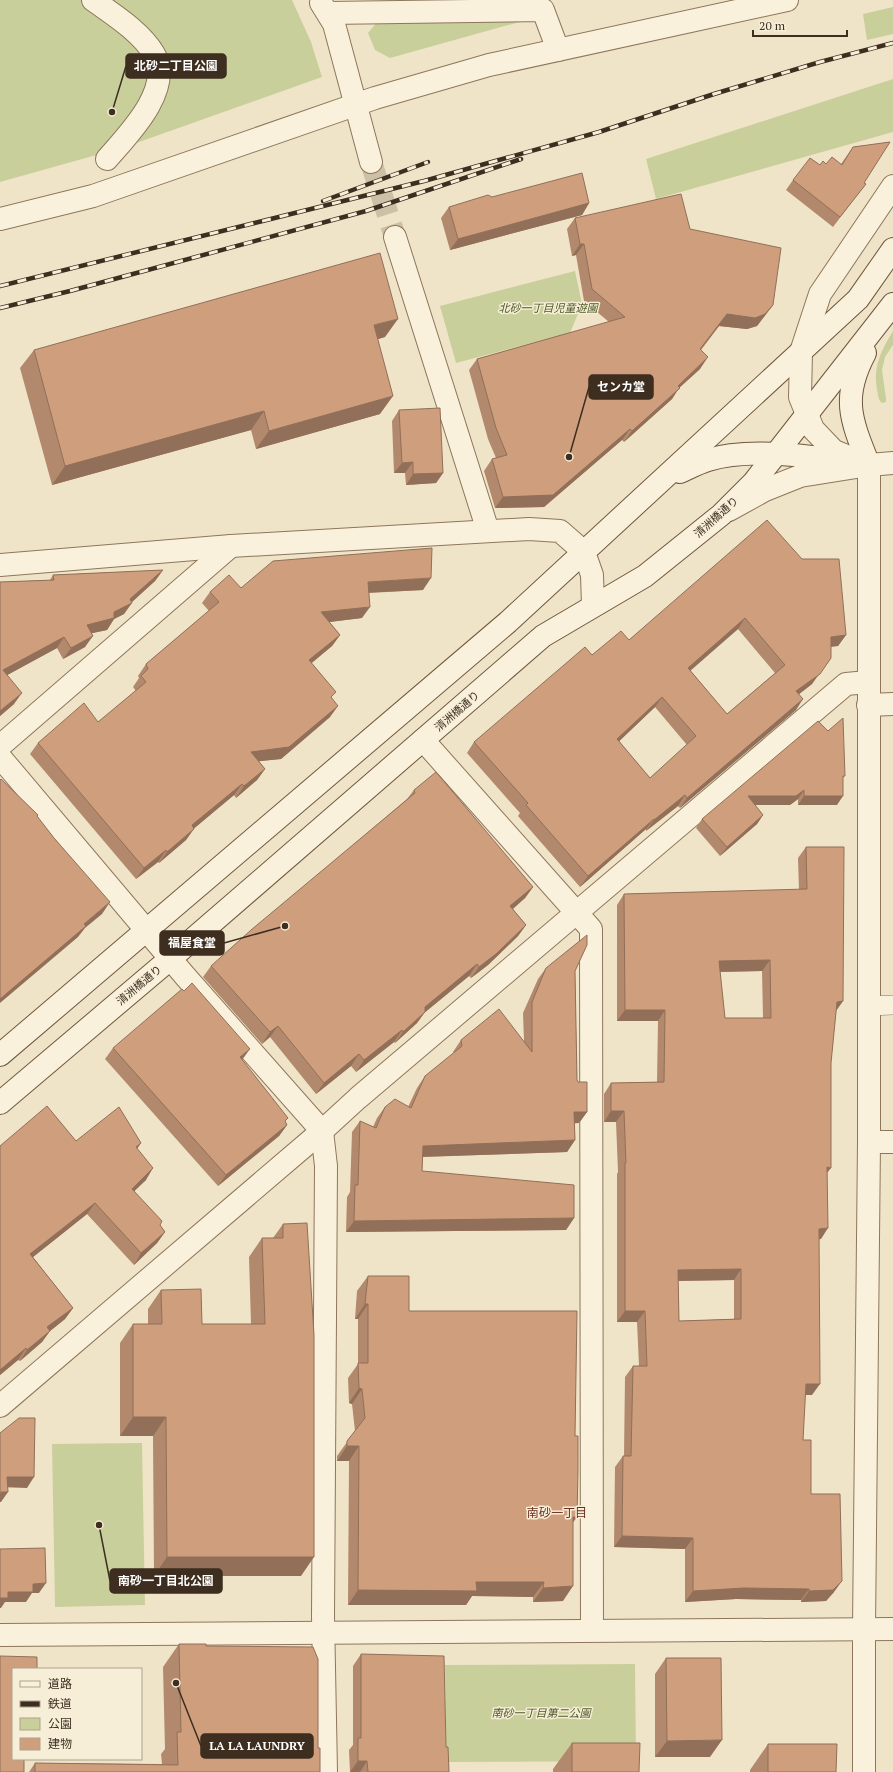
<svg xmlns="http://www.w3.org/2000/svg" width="893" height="1772" font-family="'PT Serif','Noto Sans JP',serif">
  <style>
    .green { fill: #c9cf9b }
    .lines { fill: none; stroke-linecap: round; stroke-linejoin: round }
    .minor-tunnel { stroke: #ccc0a6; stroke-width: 22; stroke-dasharray: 22 11; stroke-linecap: butt }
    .service-casing { stroke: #8d765c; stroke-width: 20 }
    .pedestrian-casing { stroke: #8d765c; stroke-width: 24 }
    .minor-casing { stroke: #8d765c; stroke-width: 24 }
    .tertiary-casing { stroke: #8d765c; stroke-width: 24 }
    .secondary-casing { stroke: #6f573f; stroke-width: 24 }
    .service { stroke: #faf1dc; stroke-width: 19 }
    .pedestrian { stroke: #faf1dc; stroke-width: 22 }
    .minor { stroke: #faf1dc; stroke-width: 22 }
    .tertiary { stroke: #faf1dc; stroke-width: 22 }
    .secondary { stroke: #faf1dc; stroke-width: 22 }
    .rail-casing { stroke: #3d2e20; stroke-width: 4.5 }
    .rail { stroke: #f7eed8; stroke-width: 3; stroke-dasharray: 9; stroke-linecap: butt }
    .wall { fill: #b2896c; fill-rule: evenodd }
    .shaded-wall { fill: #916f58 }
    .building { fill: #cf9f7d; stroke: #916f58; fill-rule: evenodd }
    .labels { text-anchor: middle; stroke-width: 3; stroke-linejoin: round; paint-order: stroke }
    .park-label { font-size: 11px; font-style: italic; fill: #4d5a26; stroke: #f7eed8 }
    .street-label { font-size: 11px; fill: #3d2e20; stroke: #f7eed8 }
    .neighbourhood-label { font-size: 12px; fill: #6b2e1e; stroke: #f7eed8 }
    .leader { fill: none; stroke: #3d2e20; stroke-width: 1.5 }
    .callout-dot { fill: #3d2e20; stroke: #f7eed8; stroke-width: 1.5 }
    .callout { fill: #3d2e20; stroke: #3d2e20; stroke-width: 1.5 }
    .callout-label { font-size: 12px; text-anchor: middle; font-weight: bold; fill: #fff }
  </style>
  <rect width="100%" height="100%" fill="#f0e4c8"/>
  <g class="green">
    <path d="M0,0H292L311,42L322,77L125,147L0,182Z"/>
    <path d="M893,7V34L867,40L863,14Z"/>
    <path d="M530,19L390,58L375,50L368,33L378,21Z"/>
    <path d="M893,79V132L656,199L646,159Z"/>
    <path d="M575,271L582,304L570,333L456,363L440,306Z"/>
    <path d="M893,331V345L885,357L882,370L886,399V402L882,403C878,400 878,395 877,389C873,366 881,351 893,331Z"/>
    <path d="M142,1443L145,1605L55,1607L52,1444Z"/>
    <path d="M635,1664L636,1761L446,1762L445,1665Z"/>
  </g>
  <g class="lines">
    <path class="minor-tunnel" d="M371,162L395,237"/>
    <g class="service-casing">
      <path id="service" d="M868,1006L893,1005"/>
    </g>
    <g class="pedestrian-casing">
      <path id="pedestrian" d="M93,0C114,15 141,32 154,54C174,89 128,135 107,159"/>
    </g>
    <g class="minor-casing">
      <g id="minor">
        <path d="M321,3L334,24L371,162"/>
        <path d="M328,13L543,10L558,50"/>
        <path d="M395,237L488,531"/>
        <path d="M801,352L820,294L893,186"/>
        <path d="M0,565L231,546L529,529L560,531L584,552L592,575L593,605"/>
        <path d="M868,705L893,704"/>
        <path d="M423,740L591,929L592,1630"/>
        <path d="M0,746L231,546"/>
        <path d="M0,757L185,976L322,1131L326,1166L323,1616L326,1772"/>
        <path d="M869,1142H893"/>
        <path d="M0,1406L322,1131L358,1098L846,684L868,682"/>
        <path d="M864,1629L869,1142V465"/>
        <path d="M0,1635L893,1629"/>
      </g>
    </g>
    <g class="tertiary-casing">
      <g id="tertiary">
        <path d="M0,219L93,196L375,98L489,65L787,0"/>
        <path d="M801,352L800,397L813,429L834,451L859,461"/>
        <path d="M729,510L765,490L800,476L869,465L893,463"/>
        <path d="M864,1772V1629"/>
      </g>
    </g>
    <g class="secondary-casing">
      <g id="secondary">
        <path d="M865,353C841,398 851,420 869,465"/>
        <path d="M680,472C689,468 698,463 708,460C752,446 823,458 869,465"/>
        <path d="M0,1055L508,622L858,299L893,249"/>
        <path d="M0,1103L170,959L543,636L645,576L721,515L754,482L893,304"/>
      </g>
    </g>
    <use href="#service" class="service"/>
    <use href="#pedestrian" class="pedestrian"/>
    <use href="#minor" class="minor"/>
    <use href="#tertiary" class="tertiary"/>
    <use href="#secondary" class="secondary"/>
    <g class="rail-casing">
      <g id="rail">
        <path d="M323,201L428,162"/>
        <path d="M0,286L424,181L599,132L714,94L820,62L893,43"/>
        <path d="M0,308L70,291L366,211L521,159"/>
      </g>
    </g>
    <use href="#rail" class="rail"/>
  </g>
  <g class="wall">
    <path d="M853,147L864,183L866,184L858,194L833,227L786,190L793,180L820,165L826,164H841Z"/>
    <path d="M492,197L589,203L582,215L450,250L441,218L449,207Z"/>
    <path d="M575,218L690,229L773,305L757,326L747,329L719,326L701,350L700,369L679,388L672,399L624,442L622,440L544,507L495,508L484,471L492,459L496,458L488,439L469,370L477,359L609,322L584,301L576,255L572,256L567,229Z"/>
    <path d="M385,337L378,339L380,414L256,449L251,430L52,485L20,368L34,350Z"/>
    <path d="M399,410L443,473L436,483L406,485L405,473H394L392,421Z"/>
    <path d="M802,559L846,635L838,646L831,647L812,684L799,694L796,710L680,808L678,806L646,831V829L580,887L518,816L520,813L467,753L474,742L592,655L629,640ZM738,629L775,673L727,714L690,670ZM655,707L687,745L650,778L619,741Z"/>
    <path d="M163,570L155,581L131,602L124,614L114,619L107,630L92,633L85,647L63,659L57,648L7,675L14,704L0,716V582L50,580L53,575Z"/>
    <path d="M241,588L423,590L369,593L362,618L329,622L340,635L332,646L311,663L332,698L330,717L281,759L259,761L265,769L257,780L236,798L234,795L194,828L186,840L159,863L158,862L136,879L30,754L38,743L98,722L136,691L133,687L139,678L138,676L146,664L209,611L202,603L210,592Z"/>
    <path d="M845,776L843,778L837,805H798V799L790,805H755L763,815L757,824L720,856L696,828L702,819Z"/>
    <path d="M414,790L533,887L525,898L513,909L526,925L518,936L488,965L471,978L469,976L425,1012L417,1023L395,1043L394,1042L356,1072L351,1066L316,1094L270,1037L262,1044L203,977L211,966L407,799Z"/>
    <path d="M806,847L843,1001L836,1011L831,1063L827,1173L821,1239H819L812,1395H805L803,1440L811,1494L834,1592L826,1601L801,1602V1600L736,1599L685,1602V1549L614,1547L615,1467L623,1456H624L625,1377L633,1366H639L637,1322H617V1174L618,1172L616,1122H604V1094L611,1083L657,1082L658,1021H617V905L624,894L799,890L798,858ZM762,971L763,1018H725L720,972ZM734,1280V1319L679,1321L678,1281Z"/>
    <path d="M546,968L575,971L577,1080L587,1112L579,1123H574L575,1140L567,1152L423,1157L422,1171L574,1218L566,1230L346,1232L347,1197L350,1192L352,1132L360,1121L373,1127L377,1118L385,1107H408L417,1088L425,1076L454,1053L453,1052L461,1040L524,1041L523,1013L538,979Z"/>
    <path d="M113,1048L242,1060L285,1122L287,1125L279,1136L218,1186L105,1059Z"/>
    <path d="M76,1141L141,1143L137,1149L146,1180L134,1191L165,1232L157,1243L134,1265L87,1214L33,1257L73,1308L65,1319L50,1331L42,1342L20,1361L18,1360L0,1375V1146Z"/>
    <path d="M283,1224L301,1576H154L153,1436H120V1343L133,1324H148V1309L161,1290L202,1324H251L249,1257L262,1238H273Z"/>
    <path d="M368,1276L409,1311L573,1522L563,1601L533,1602V1597L472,1596L466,1605H348L349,1461H337V1456L355,1431L352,1404L349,1403L348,1378L358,1364V1319H355L357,1291Z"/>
    <path d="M179,1644L206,1646L318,1748L320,1772H29L35,1763L162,1764L161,1754L165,1749L163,1667Z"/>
    <path d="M361,1654L446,1747L449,1772H350L349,1750L353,1745V1666Z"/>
    <path d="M666,1658L710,1757H655V1674Z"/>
    <path d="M572,1743L639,1772H553V1769Z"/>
    <path d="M768,1744L836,1772H750V1770Z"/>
  </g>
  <g class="shaded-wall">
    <path d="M589,203L582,215L450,250L458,239Z"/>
    <path d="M580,244H584L576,255L572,256Z"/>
    <path d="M773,305L757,326L747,329L719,326L692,361L727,314Z"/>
    <path d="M398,319L385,337L361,344L374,325Z"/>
    <path d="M708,357L700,369L679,388L672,399L624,442L632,431Z"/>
    <path d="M393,396L380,414L256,449L269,431Z"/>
    <path d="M264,411L251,430L52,485L65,466Z"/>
    <path d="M630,429L622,440L544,507L495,508L503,497Z"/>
    <path d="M413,462L405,473H394L402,463Z"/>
    <path d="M443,473L436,483L406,485L413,474Z"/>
    <path d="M163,570L155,581L130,604L132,603L124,614L114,619L107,630L79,636L87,625L114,612L130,599Z"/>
    <path d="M431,578L423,590L360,593L368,582Z"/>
    <path d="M370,607L362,618L313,624L321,612Z"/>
    <path d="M745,618L738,629L681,679L688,668Z"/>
    <path d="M340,635L332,646L301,672L309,660Z"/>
    <path d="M846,635L838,646L823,647L831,637Z"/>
    <path d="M93,636L85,647L63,659L71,648Z"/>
    <path d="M64,637L57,648L0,679L3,670Z"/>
    <path d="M831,658L812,684L789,702L796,691Z"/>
    <path d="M22,693L14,704L0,716V711Z"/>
    <path d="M662,697L655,707L610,750L617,739Z"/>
    <path d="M803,699L796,710L680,808L687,798Z"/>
    <path d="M338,706L330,717L281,759L243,763L251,752Z"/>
    <path d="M265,769L257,780L236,798L244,786Z"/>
    <path d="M242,784L234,795L184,837L192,825Z"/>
    <path d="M804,790L798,799L790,805H742L748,796Z"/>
    <path d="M685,795L678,806L646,831L654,820Z"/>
    <path d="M804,796H843L837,805H798Z"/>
    <path d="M763,815L757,824L720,856L727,847Z"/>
    <path d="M654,819L646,829L580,887L588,876Z"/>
    <path d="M194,829L186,840L159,863L167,852Z"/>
    <path d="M166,850L158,862L136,879L144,868Z"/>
    <path d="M533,887L525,898L502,918L510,906Z"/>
    <path d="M110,902L102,914L85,928L78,937L0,1003V999L84,924Z"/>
    <path d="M526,925L518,936L488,965L471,978L479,967Z"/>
    <path d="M770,960L762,971L711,972L719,961Z"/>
    <path d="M477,964L469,976L417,1019L425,1007Z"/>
    <path d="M843,1001L835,1012L837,1002Z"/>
    <path d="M625,1010H665L658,1021H617Z"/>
    <path d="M425,1012L417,1023L395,1043L403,1032Z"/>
    <path d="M278,1026L270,1037L262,1044L270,1032Z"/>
    <path d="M402,1030L394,1042L356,1072L364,1060Z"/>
    <path d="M250,1049L242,1060L232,1068L240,1057Z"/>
    <path d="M359,1054L351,1066L316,1094L324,1083Z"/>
    <path d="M611,1111H624L616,1122H604Z"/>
    <path d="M574,1112H587L579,1123L566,1124Z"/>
    <path d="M287,1125L279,1136L218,1186L226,1175Z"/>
    <path d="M575,1140L567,1152L415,1157L423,1146Z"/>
    <path d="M141,1143L133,1154L136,1147Z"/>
    <path d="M827,1167L831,1168L823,1178Z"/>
    <path d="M153,1168L146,1180L124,1201L132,1189Z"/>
    <path d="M95,1203L87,1214L23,1265L30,1254Z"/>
    <path d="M574,1218L566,1230L346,1232L354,1221Z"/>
    <path d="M828,1228L821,1239L812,1240L819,1229Z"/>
    <path d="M165,1232L157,1243L134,1265L141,1253Z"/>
    <path d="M741,1269L734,1280L670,1281L678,1270Z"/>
    <path d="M365,1304H368L358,1319H355Z"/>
    <path d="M73,1308L65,1319L50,1331L42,1342L20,1361L27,1350L47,1327Z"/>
    <path d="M625,1311H645L637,1322H617Z"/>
    <path d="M26,1348L18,1360L0,1375V1370Z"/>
    <path d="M806,1384H820L812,1395H798Z"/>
    <path d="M359,1388L362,1389L352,1404L349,1403Z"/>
    <path d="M133,1417H166L153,1436H120Z"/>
    <path d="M347,1446H359L349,1461H337Z"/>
    <path d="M7,1477H34L27,1488L0,1487Z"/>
    <path d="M1,1492H8L1,1502H0V1494Z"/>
    <path d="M573,1517H577L566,1532Z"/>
    <path d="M622,1536L693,1538L685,1549L614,1547Z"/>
    <path d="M167,1557H314L301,1576H154Z"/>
    <path d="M842,1581L834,1592L826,1601L801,1602L809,1591Z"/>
    <path d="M476,1582H544L533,1597L472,1596L466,1605H348L358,1590Z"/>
    <path d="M46,1583L39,1593H32L26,1602H5L1,1608H0V1598L8,1592L33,1584Z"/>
    <path d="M573,1586L563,1601L533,1602L543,1588Z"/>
    <path d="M744,1588L809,1589L801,1600L736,1599L685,1602L693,1591Z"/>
    <path d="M722,1740L710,1757H655L667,1741Z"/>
    <path d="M358,1761H367L360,1772H350Z"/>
  </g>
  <g class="building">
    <path d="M890,142L864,183L866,184L840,217L793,180L810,158L820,165L823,161L826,164L832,157L842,165L853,147Z"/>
    <path d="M582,173L589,203L458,239L449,207L488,195L492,197Z"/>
    <path d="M681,194L690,229L781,248L773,305L765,314L755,318L727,314L700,349L708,357L678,386L680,388L632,431L630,429L553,495L503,497L492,459L507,455L496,428L477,359L625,317L592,289L584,244H580L575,218Z"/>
    <path d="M380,253L398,319L374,325L393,396L269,431L264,411L65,466L34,350Z"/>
    <path d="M440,408L443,473L413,474V462L402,463L399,410Z"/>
    <path d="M767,520L802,559H839L846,635L831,637V658L820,674L796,691L803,699L687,798L685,795L654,820V819L588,876L526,805L528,803L474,742L585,647L592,655L621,631L629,640ZM745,618L785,665L727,714L688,668ZM662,697L696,736L650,778L617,739Z"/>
    <path d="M432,548L431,578L368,582L370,607L321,612L340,635L309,660L336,692L331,697L338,706L289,747L251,752L265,769L244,786L242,784L192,825L194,829L167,852L166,850L144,868L38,743L84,703L98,722L146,682L141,676L148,669L146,664L219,602L210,592L229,575L241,588L273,561Z"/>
    <path d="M163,570L130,599L132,603L114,612V618L87,625L93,636L71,648L64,637L3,670L22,693L0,711V582L54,580L53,575Z"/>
    <path d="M843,718L845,776H843V796H804V790L796,796H748L763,815L727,847L702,819L818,721L828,731Z"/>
    <path d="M436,772L533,887L510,906L526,925L496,954L479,967L477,964L425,1007V1012L403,1032L402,1030L364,1060L359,1054L324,1083L278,1026L270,1032L211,966L251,930L415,793L414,790Z"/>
    <path d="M1,779L38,815L37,816L54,838L110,902L84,924L86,926L0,999V780Z"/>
    <path d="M806,847H844L843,1001L837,1002L831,1063V1168L827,1167L828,1228L819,1229L820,1384H806L803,1440H811V1494H840L842,1581L833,1590L809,1591V1589L744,1588L693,1591V1538L622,1536L623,1456H631L633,1366H647L645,1311H625V1163H626L624,1111H611V1083L664,1082L665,1010H625L624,894L807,889ZM770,960L771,1018H725L719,961ZM741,1269V1319L679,1321L678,1270Z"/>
    <path d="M587,935V945L575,971L577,1080L578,1082H587V1112H574L575,1140L423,1146L422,1171L574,1185V1218L354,1221L355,1185H358L360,1121L376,1128L385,1107L395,1099L411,1108L425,1076L462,1046L461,1040L499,1009L532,1052V1002L546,968Z"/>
    <path d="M192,983L250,1049L240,1057L288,1118L285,1121L287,1125L226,1175L113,1048L182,989L184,991Z"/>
    <path d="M47,1106L76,1141L119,1107L141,1143L136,1147L153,1168L132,1189L162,1221L160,1225L165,1232L141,1253L95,1203L30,1254L73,1308L47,1327L50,1331L27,1350L26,1348L0,1370V1146Z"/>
    <path d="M307,1223L314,1335V1557H167L166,1417H133V1324H162L161,1290L201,1289L202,1324H265L262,1238H283V1224Z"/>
    <path d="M368,1276H409V1311H577L575,1436H578V1471L577,1517H573V1586L543,1588L544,1582H476L477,1591L358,1590L359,1446H347V1441L365,1418L362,1389L359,1388L358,1363H368V1304H365Z"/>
    <path d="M19,1418H35L34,1477H7L8,1492H1L0,1499V1433Z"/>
    <path d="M45,1548L46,1583L33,1584V1592H8V1598H0V1549Z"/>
    <path d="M179,1644H206V1646L313,1647L318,1659V1748H320V1772H35V1763L178,1765L177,1732H181Z"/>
    <path d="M361,1654L444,1656L446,1747H448L449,1772H368L367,1761H358V1738H361Z"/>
    <path d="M0,1656L37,1657V1669H13V1759H24V1772H0Z"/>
    <path d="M666,1658H721L722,1740L667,1741Z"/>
    <path d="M572,1743H640L639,1772H572Z"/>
    <path d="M768,1744H837L836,1772H768Z"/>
  </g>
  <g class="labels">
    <g class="park-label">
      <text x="548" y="312">北砂一丁目児童遊園</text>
      <text x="541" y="1717">南砂一丁目第二公園</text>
    </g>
    <g class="street-label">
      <text transform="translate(716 517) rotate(-42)" y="4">清洲橋通り</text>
      <text transform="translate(457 711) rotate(-41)" y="4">清洲橋通り</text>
      <text transform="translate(139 985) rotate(-40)" y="4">清洲橋通り</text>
    </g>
    <g class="neighbourhood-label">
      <text x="557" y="1517">南砂一丁目</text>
    </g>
  </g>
  <path class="leader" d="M112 112L126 66M569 457L589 387M285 926L224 943M99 1525L110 1581M176 1683L201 1746"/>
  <g class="callout-dot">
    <circle cx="112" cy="112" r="4"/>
    <circle cx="569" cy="457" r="4"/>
    <circle cx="285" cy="926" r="4"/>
    <circle cx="99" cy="1525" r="4"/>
    <circle cx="176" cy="1683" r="4"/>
  </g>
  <g class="callout">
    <rect x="126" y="54" width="100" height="24" rx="4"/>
    <rect x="589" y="375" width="64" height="24" rx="4"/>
    <rect x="160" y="931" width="64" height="24" rx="4"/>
    <rect x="110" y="1569" width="112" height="24" rx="4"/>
    <rect x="201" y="1734" width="112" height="24" rx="4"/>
  </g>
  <g class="callout-label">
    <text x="176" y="70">北砂二丁目公園</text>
    <text x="621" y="391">センカ堂</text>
    <text x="192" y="947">福屋食堂</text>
    <text x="166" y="1585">南砂一丁目北公園</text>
    <text x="257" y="1750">LA LA LAUNDRY</text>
  </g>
  <rect x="12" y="1668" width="130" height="92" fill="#f7eed8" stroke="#ada18e"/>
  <rect x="20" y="1681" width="20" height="6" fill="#faf1dc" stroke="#ada18e"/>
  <text x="48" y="1688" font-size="12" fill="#3d2e20">道路</text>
  <rect x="20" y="1701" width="20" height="6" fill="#3d2e20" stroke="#ada18e"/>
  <text x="48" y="1708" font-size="12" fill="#3d2e20">鉄道</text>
  <rect x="20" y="1718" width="20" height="12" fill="#c9cf9b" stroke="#ada18e"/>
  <text x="48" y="1728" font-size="12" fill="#3d2e20">公園</text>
  <rect x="20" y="1738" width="20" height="12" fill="#cf9f7d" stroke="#ada18e"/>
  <text x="48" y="1748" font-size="12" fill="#3d2e20">建物</text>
  <path d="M753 30v6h94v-6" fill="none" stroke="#3d2e20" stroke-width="2"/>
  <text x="759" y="30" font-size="12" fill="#3d2e20" stroke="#f7eed8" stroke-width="3" paint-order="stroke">20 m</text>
</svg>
